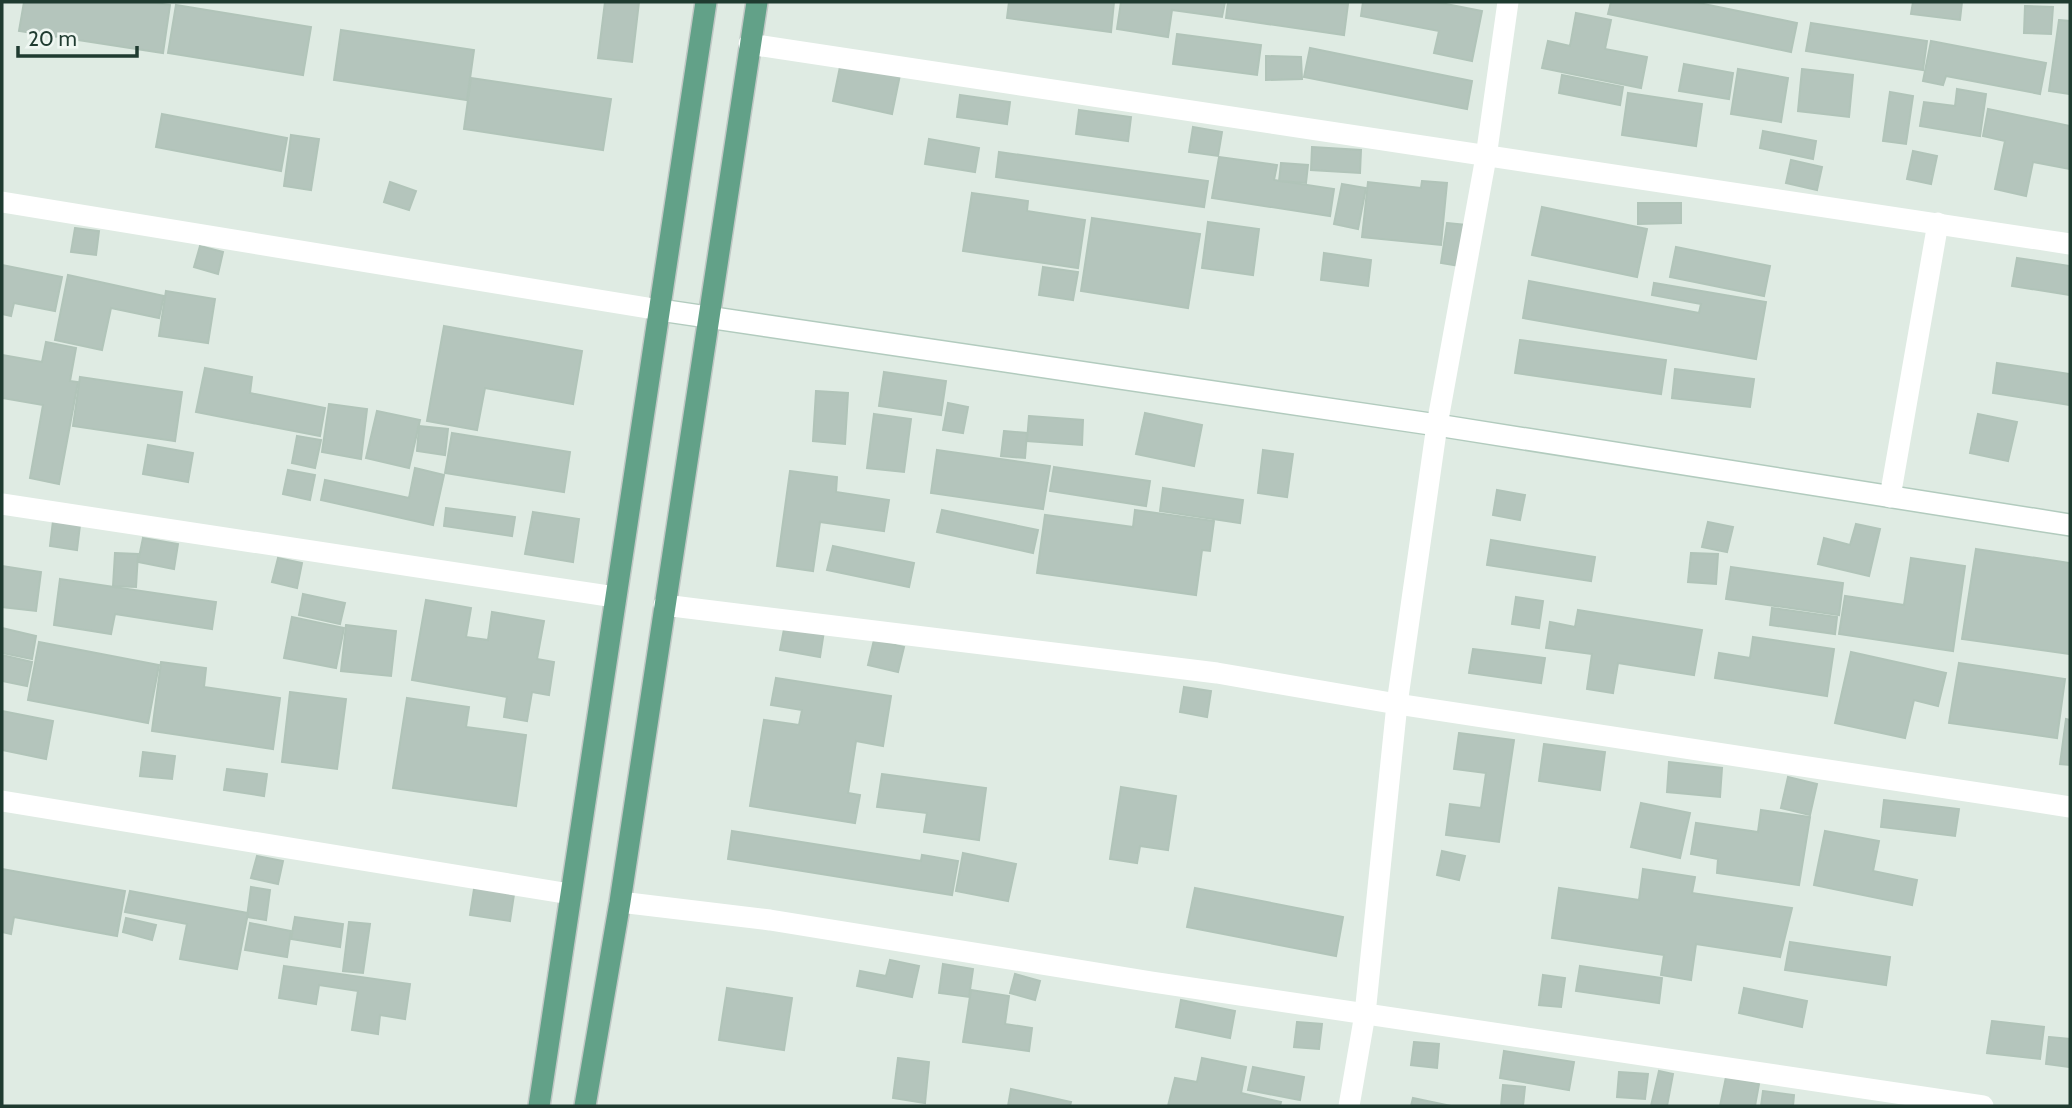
<svg xmlns="http://www.w3.org/2000/svg" width="2072" height="1108" font-family="Cabin,sans-serif">
  <style>
    .building { fill: #b4c5bc; stroke: #b1c4b9; stroke-width: 2 }
    .lines { fill: none; stroke-linecap: round; stroke-linejoin: round }
    .secondary-casing { stroke: #b2cbbe; stroke-width: 24 }
    .primary-casing { stroke: #c0c8c5; stroke-width: 24 }
    .street { stroke: #fff; stroke-width: 21 }
    .secondary { stroke: #fff; stroke-width: 21 }
    .primary { stroke: #62a188; stroke-width: 21 }
  </style>
  <rect width="100%" height="100%" fill="#dfebe3"/>
  <g class="building">
    <path d="M24,2H149L170,5L163,53L19,31Z"/>
    <path d="M605,2H639L632,62L598,58Z"/>
    <path d="M1009,2H1114L1111,32L1007,18Z"/>
    <path d="M1121,2H1225L1222,17L1172,10L1168,37L1117,29Z"/>
    <path d="M1228,2L1348,4L1344,35L1226,18Z"/>
    <path d="M1363,2H1436L1482,11L1472,61L1434,53L1439,31L1361,16Z"/>
    <path d="M1611,2H1694L1797,23L1791,52L1608,14Z"/>
    <path d="M1913,2H1962L1960,20L1911,14Z"/>
    <path d="M176,5L311,27L303,75L168,53Z"/>
    <path d="M2025,6L2053,7L2051,34L2024,33Z"/>
    <path d="M1576,13L1611,20L1605,49L1647,57L1641,88L1542,68L1548,41L1570,46Z"/>
    <path d="M2059,20L2070,21V94L2049,91Z"/>
    <path d="M1811,23L1927,41L1923,70L1806,51Z"/>
    <path d="M341,30L474,50L467,100L334,80Z"/>
    <path d="M1177,34L1261,45L1257,75L1173,64Z"/>
    <path d="M1931,41L2046,63L2040,94L1946,76L1943,85L1923,81Z"/>
    <path d="M1310,48L1472,81L1467,109L1304,77Z"/>
    <path d="M1266,56L1301,57L1302,79L1266,80Z"/>
    <path d="M842,57L901,70L892,114L833,101Z"/>
    <path d="M1684,64L1733,73L1729,99L1679,91Z"/>
    <path d="M1738,69L1788,78L1781,122L1731,114Z"/>
    <path d="M1802,69L1853,75L1849,117L1798,111Z"/>
    <path d="M1562,75L1623,87L1620,105L1559,93Z"/>
    <path d="M471,78L611,99L603,150L464,129Z"/>
    <path d="M1957,89L1986,94L1980,136L1920,126L1924,102L1955,106Z"/>
    <path d="M1890,92L1913,96L1906,144L1883,141Z"/>
    <path d="M1628,93L1702,104L1696,146L1622,135Z"/>
    <path d="M960,95L1010,102L1007,124L957,117Z"/>
    <path d="M1988,109L2070,126V169L2033,162L2026,196L1995,189L2005,141L1983,136Z"/>
    <path d="M1079,110L1131,117L1128,141L1076,134Z"/>
    <path d="M162,114L287,138L281,171L156,147Z"/>
    <path d="M1193,127L1222,132L1218,156L1189,152Z"/>
    <path d="M1763,131L1816,141L1813,159L1760,148Z"/>
    <path d="M291,135L319,139L311,190L284,186Z"/>
    <path d="M929,139L979,148L975,172L925,164Z"/>
    <path d="M1312,147L1361,150L1360,173L1311,170Z"/>
    <path d="M1913,151L1937,156L1931,184L1907,179Z"/>
    <path d="M999,152L1208,181L1204,207L996,177Z"/>
    <path d="M1219,157L1277,165L1274,180L1334,189L1330,216L1212,198Z"/>
    <path d="M1791,160L1822,167L1817,190L1786,183Z"/>
    <path d="M1281,163L1308,165L1306,183L1279,181Z"/>
    <path d="M1422,181L1447,183L1441,245L1362,237L1368,182L1421,188Z"/>
    <path d="M390,182L416,191L409,210L384,202Z"/>
    <path d="M1342,184L1366,188L1358,229L1334,224Z"/>
    <path d="M972,193L1028,201L1027,211L1085,220L1078,268L963,251Z"/>
    <path d="M1638,203H1681V223L1638,224Z"/>
    <path d="M1542,207L1647,229L1637,277L1532,255Z"/>
    <path d="M1092,218L1200,234L1188,308L1081,291Z"/>
    <path d="M1208,222L1259,229L1253,275L1202,268Z"/>
    <path d="M1447,223L1466,225L1460,266L1441,263Z"/>
    <path d="M75,228L99,231L96,255L71,252Z"/>
    <path d="M200,246L223,252L218,274L194,267Z"/>
    <path d="M1676,247L1770,266L1764,296L1670,277Z"/>
    <path d="M1324,253L1371,260L1368,286L1321,280Z"/>
    <path d="M2017,258L2070,266V295L2012,286Z"/>
    <path d="M2,265L62,277L55,311L14,303L11,316L2,314Z"/>
    <path d="M1043,267L1078,272L1073,300L1039,295Z"/>
    <path d="M68,275L164,296L159,318L111,308L102,350L55,340Z"/>
    <path d="M1529,281L1699,313L1701,304L1652,295L1654,283L1766,302L1756,359L1523,318Z"/>
    <path d="M166,291L215,299L208,343L159,336Z"/>
    <path d="M444,326L582,351L573,404L485,388L477,430L427,421Z"/>
    <path d="M1520,340L1666,360L1661,394L1515,373Z"/>
    <path d="M46,342L76,348L70,381L78,382L59,484L30,478L43,405L2,398V355L42,362Z"/>
    <path d="M1997,363L2070,374V405L1993,393Z"/>
    <path d="M205,368L252,377L250,393L325,408L320,436L196,412Z"/>
    <path d="M1675,369L1754,379L1750,407L1672,398Z"/>
    <path d="M884,372L946,381L941,415L879,406Z"/>
    <path d="M80,377L182,392L175,441L73,426Z"/>
    <path d="M816,391L848,393L845,444L813,441Z"/>
    <path d="M948,403L968,407L963,433L943,430Z"/>
    <path d="M329,404L367,409L361,459L322,452Z"/>
    <path d="M377,411L420,420L409,468L366,458Z"/>
    <path d="M1145,413L1202,425L1194,466L1136,454Z"/>
    <path d="M874,414L911,419L904,472L867,468Z"/>
    <path d="M1978,414L2017,422L2008,461L1970,453Z"/>
    <path d="M1029,416L1083,420L1082,445L1027,441Z"/>
    <path d="M419,426L448,429L445,455L417,451Z"/>
    <path d="M1004,431L1027,433L1025,458L1001,456Z"/>
    <path d="M452,433L570,452L564,492L445,473Z"/>
    <path d="M297,436L321,440L315,468L292,463Z"/>
    <path d="M148,445L193,453L188,482L143,474Z"/>
    <path d="M937,450L1050,466L1043,509L931,493Z"/>
    <path d="M1263,450L1293,454L1287,497L1258,493Z"/>
    <path d="M1054,467L1150,481L1146,506L1050,491Z"/>
    <path d="M415,468L444,475L433,525L321,500L325,480L409,498Z"/>
    <path d="M288,470L315,475L310,500L283,494Z"/>
    <path d="M790,471L837,477L836,492L889,500L884,531L820,522L813,571L777,566Z"/>
    <path d="M1163,488L1243,500L1240,523L1160,511Z"/>
    <path d="M1497,490L1525,495L1520,520L1493,515Z"/>
    <path d="M446,508L515,517L512,536L444,526Z"/>
    <path d="M942,510L1038,530L1033,553L937,532Z"/>
    <path d="M1135,510L1214,521L1210,551L1202,550L1196,595L1037,573L1045,515L1133,527Z"/>
    <path d="M533,512L579,519L573,562L525,554Z"/>
    <path d="M53,521L80,525L77,550L50,546Z"/>
    <path d="M1708,522L1733,527L1727,552L1702,547Z"/>
    <path d="M1856,524L1880,529L1869,576L1818,564L1824,538L1850,545Z"/>
    <path d="M143,538L178,544L174,569L138,562Z"/>
    <path d="M1491,540L1595,557L1591,581L1487,565Z"/>
    <path d="M833,546L914,563L909,587L827,570Z"/>
    <path d="M1976,549L2070,563V654L1962,639Z"/>
    <path d="M115,553L138,554L136,587L113,586Z"/>
    <path d="M1691,553L1718,554L1716,584L1688,582Z"/>
    <path d="M278,558L302,563L297,588L272,582Z"/>
    <path d="M1911,558L1965,566L1953,651L1839,634L1845,596L1904,605Z"/>
    <path d="M2,566L41,572L36,611L2,607Z"/>
    <path d="M1731,567L1843,583L1839,615L1726,599Z"/>
    <path d="M60,579L216,602L212,629L115,614L111,634L54,625Z"/>
    <path d="M303,594L345,603L340,624L299,615Z"/>
    <path d="M1516,597L1543,601L1539,628L1512,624Z"/>
    <path d="M426,600L471,608L466,637L488,640L492,612L544,621L537,659L554,662L549,695L532,692L527,721L504,717L507,697L412,680Z"/>
    <path d="M1772,608L1837,617L1835,634L1770,625Z"/>
    <path d="M1578,610L1702,630L1694,675L1618,663L1613,693L1587,689L1592,654L1546,648L1550,622L1575,627Z"/>
    <path d="M292,617L344,628L336,668L284,658Z"/>
    <path d="M785,624L824,631L820,657L780,650Z"/>
    <path d="M346,625L396,631L391,676L341,671Z"/>
    <path d="M2,628L36,636L32,659L2,653Z"/>
    <path d="M1753,637L1834,649L1827,696L1715,678L1719,653L1750,658Z"/>
    <path d="M874,640L904,647L898,672L868,665Z"/>
    <path d="M39,642L159,665L148,723L28,700Z"/>
    <path d="M1473,649L1545,658L1541,683L1469,673Z"/>
    <path d="M1851,652L1946,673L1938,706L1914,700L1905,738L1835,723Z"/>
    <path d="M2,655L32,662L27,686L2,681Z"/>
    <path d="M161,662L206,668L204,687L280,698L273,749L152,731Z"/>
    <path d="M1959,663L2065,679L2057,738L1949,723Z"/>
    <path d="M776,678L891,696L883,746L856,741L848,793L860,795L855,823L750,806L764,720L799,725L802,710L771,705Z"/>
    <path d="M1184,687L1211,691L1207,717L1180,712Z"/>
    <path d="M290,692L346,699L337,769L282,762Z"/>
    <path d="M407,698L469,707L466,727L526,735L516,806L393,788Z"/>
    <path d="M2,711L53,721L46,759L2,750Z"/>
    <path d="M2066,719L2070,720V765L2060,764Z"/>
    <path d="M1459,733L1514,740L1499,842L1446,835L1450,804L1481,808L1486,773L1454,769Z"/>
    <path d="M1544,744L1605,752L1600,790L1539,781Z"/>
    <path d="M143,752L175,756L172,779L140,776Z"/>
    <path d="M1669,762L1722,768L1720,797L1667,792Z"/>
    <path d="M227,769L267,774L264,796L224,790Z"/>
    <path d="M882,774L986,788L979,840L924,832L927,813L877,807Z"/>
    <path d="M1788,777L1817,784L1810,815L1781,808Z"/>
    <path d="M1121,787L1176,796L1168,850L1140,846L1137,863L1110,859Z"/>
    <path d="M1884,800L1959,809L1955,836L1881,827Z"/>
    <path d="M1641,803L1690,813L1680,858L1631,847Z"/>
    <path d="M1761,810L1810,817L1799,885L1717,873L1718,859L1691,854L1696,823L1758,832Z"/>
    <path d="M732,831L921,861L922,855L958,861L952,895L728,859Z"/>
    <path d="M1825,831L1879,841L1873,871L1917,880L1912,905L1814,885Z"/>
    <path d="M1442,851L1465,856L1459,880L1437,875Z"/>
    <path d="M963,853L1016,864L1008,901L956,891Z"/>
    <path d="M257,856L283,861L278,884L251,878Z"/>
    <path d="M2,869L125,891L117,936L14,917L11,934L2,932Z"/>
    <path d="M1643,869L1695,877L1692,893L1792,908L1780,957L1696,944L1691,980L1661,975L1664,955L1552,938L1559,888L1639,900Z"/>
    <path d="M476,876L516,881L510,921L470,915Z"/>
    <path d="M251,887L270,890L266,920L247,917Z"/>
    <path d="M1195,888L1343,917L1336,956L1187,927Z"/>
    <path d="M130,891L248,913L237,969L180,959L187,924L125,912Z"/>
    <path d="M295,917L343,924L340,947L291,939Z"/>
    <path d="M126,918L156,925L152,940L123,932Z"/>
    <path d="M349,922L370,924L363,973L343,971Z"/>
    <path d="M250,923L291,931L287,957L245,950Z"/>
    <path d="M1790,942L1890,957L1886,985L1785,970Z"/>
    <path d="M890,960L919,966L912,997L857,986L860,971L886,976Z"/>
    <path d="M943,964L973,969L969,997L939,993Z"/>
    <path d="M284,966L410,984L405,1019L380,1015L378,1034L352,1030L358,991L319,985L316,1004L279,998Z"/>
    <path d="M1580,966L1662,978L1659,1003L1576,991Z"/>
    <path d="M1015,974L1040,981L1035,1000L1010,993Z"/>
    <path d="M1543,975L1565,978L1561,1007L1539,1005Z"/>
    <path d="M727,988L792,998L784,1050L719,1040Z"/>
    <path d="M1744,988L1807,1001L1802,1027L1739,1013Z"/>
    <path d="M971,990L1009,996L1005,1024L1032,1028L1029,1051L963,1042Z"/>
    <path d="M1181,1000L1235,1011L1230,1038L1176,1027Z"/>
    <path d="M1992,1021L2044,1027L2040,1059L1987,1053Z"/>
    <path d="M1297,1022L1322,1024L1319,1049L1294,1047Z"/>
    <path d="M2049,1037L2070,1039V1067L2046,1064Z"/>
    <path d="M1414,1042L1439,1044L1437,1068L1411,1065Z"/>
    <path d="M1504,1051L1574,1062L1569,1090L1500,1078Z"/>
    <path d="M898,1058L929,1062L925,1103L893,1098Z"/>
    <path d="M1202,1058L1246,1067L1241,1093L1281,1102L1280,1106H1168L1175,1078L1197,1082Z"/>
    <path d="M1253,1067L1304,1077L1300,1100L1248,1090Z"/>
    <path d="M1659,1071L1673,1074L1667,1106H1651Z"/>
    <path d="M1619,1072L1648,1074L1645,1099L1617,1097Z"/>
    <path d="M1726,1077L1759,1084L1755,1106H1720Z"/>
    <path d="M1503,1085L1525,1087L1523,1106H1501Z"/>
    <path d="M1011,1089L1071,1102L1070,1106H1008Z"/>
    <path d="M1763,1091L1794,1095L1793,1106H1761Z"/>
    <path d="M1413,1098L1451,1106H1411Z"/>
  </g>
  <g class="lines">
    <g class="secondary-casing">
      <path id="secondary" d="M660,310L1437,425L2070,525"/>
    </g>
    <g class="primary-casing">
      <g id="primary">
        <path d="M539,1106L706,2"/>
        <path d="M585,1106L620,902L757,2"/>
      </g>
    </g>
    <g class="street">
      <path d="M749,44L2070,244"/>
      <path d="M2,202L660,310"/>
      <path d="M1890,497L1938,223"/>
      <path d="M2,504L615,597"/>
      <path d="M664,605L1217,673L1397,704L2070,807"/>
      <path d="M2,801L570,894"/>
      <path d="M620,902L770,920L1152,982L1983,1106"/>
      <path d="M1349,1106L1365,1014L1397,704L1437,425L1486,157L1508,2"/>
    </g>
    <use href="#secondary" class="secondary"/>
    <use href="#primary" class="primary"/>
  </g>
  <rect width="2072" height="1108" fill="none" stroke="#1f3b30" stroke-width="7"/>
  <path d="M18 46v10h119v-10" fill="none" stroke="#1f3b30" stroke-width="3.5"/>
  <text x="28" y="46" font-size="21" fill="#1f3b30" stroke="#eff7f2" stroke-width="5" paint-order="stroke">20 m</text>
</svg>
